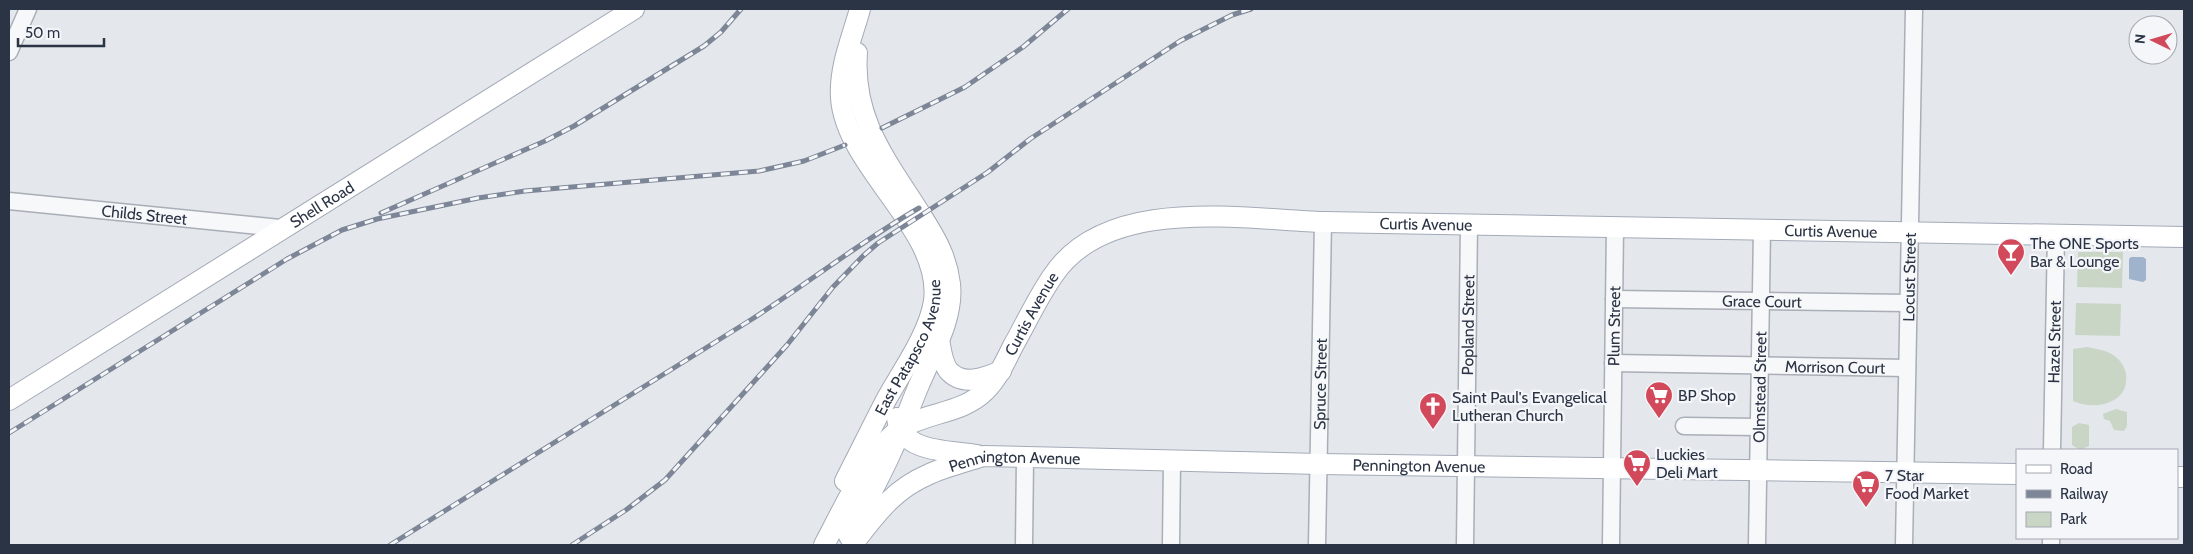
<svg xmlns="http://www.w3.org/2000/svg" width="2193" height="554" font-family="Cabin,sans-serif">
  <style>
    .green { fill: #c9d6c5 }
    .water { fill: #9fb4cc }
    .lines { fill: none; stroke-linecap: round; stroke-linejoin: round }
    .minor-casing { stroke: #a9aeb7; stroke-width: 19 }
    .major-casing { stroke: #a3abb8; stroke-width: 22 }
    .minor { stroke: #f7f8fa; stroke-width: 16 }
    .major { stroke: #fff; stroke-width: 20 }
    .rail-casing { stroke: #7d8696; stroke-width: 5 }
    .rail { stroke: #f4f6f9; stroke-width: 3; stroke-dasharray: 9; stroke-linecap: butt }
    .labels { text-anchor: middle; stroke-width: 4.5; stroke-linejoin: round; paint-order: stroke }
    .street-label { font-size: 16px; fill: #2b3445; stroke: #f4f6f9 }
    .poi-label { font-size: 16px; fill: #2b3445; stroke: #f4f6f9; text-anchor: start }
  </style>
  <rect width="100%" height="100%" fill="#e4e7ec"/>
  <g class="green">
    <path d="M2078,252H2123L2122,288L2077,287Z"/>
    <path d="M2076,303L2121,304L2120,336L2075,335Z"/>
    <path d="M2087,347C2096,349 2106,350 2113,355C2120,359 2125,367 2126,374C2130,404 2094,411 2073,401V349Z"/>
    <path d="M2116,409L2127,412V426L2124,431L2114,430L2110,421L2104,419L2103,414Z"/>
    <path d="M2079,423L2089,425V446L2080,450L2072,445V427Z"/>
  </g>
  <path class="water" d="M2131,257H2143L2146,259V280L2143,282L2129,279V259Z"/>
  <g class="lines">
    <g class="minor-casing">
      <g id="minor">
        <path d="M9,52L28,9"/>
        <path id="s1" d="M9,201L280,228"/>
        <path id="s2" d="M1614,299L1908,303"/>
        <path id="s3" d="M1613,363L1907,368"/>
        <path d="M1684,426L1758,427"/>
        <path id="s4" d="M2052,450L2056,234"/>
        <path d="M1024,545L1025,458"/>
        <path d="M1171,545L1172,461"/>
        <path id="s5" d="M1317,545L1323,222"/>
        <path id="s6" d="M1465,545L1469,224"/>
        <path id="s7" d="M1611,545L1615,227"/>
        <path id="s8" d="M1757,545L1762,229"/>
        <path id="s9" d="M1904,545L1914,9"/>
        <path d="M2051,545V538"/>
      </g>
    </g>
    <g class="major-casing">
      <g id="major">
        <path d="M939,340C941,349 942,362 948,370C962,387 985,378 1001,371"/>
        <path id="s10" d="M9,400L634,9"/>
        <path d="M897,418C902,454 950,450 977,455"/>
        <path d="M2177,477H2184"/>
        <path id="s11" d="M845,481C859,454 872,427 886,400C902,371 929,334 934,301C943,230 846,168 841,98C839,67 852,38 860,9"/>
        <path d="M849,536C863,507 880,478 893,448C903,427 910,406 919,385C932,354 954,318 950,284C947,257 935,237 921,215C887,161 852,120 857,53"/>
        <path id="s12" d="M824,545C842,512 869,450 900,429C926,412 962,414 985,391C998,378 1005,362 1013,346C1026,323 1037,299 1052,277C1105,195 1240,219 1323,222L2184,237"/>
        <path id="s13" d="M852,545C864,530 876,513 890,500C916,474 950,466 984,456L1319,464L2017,474"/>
      </g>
    </g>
    <use href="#minor" class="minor"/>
    <use href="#major" class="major"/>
    <g class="rail-casing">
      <g id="rail">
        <path d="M882,128L965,87L1023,47L1068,9"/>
        <path d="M381,213L545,141L574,126L704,46L721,32L741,9"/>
        <path d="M9,433L287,259L342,230L377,219L478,198L525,191L759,171L804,161L845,145"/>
        <path d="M390,545L749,321C807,284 860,242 919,208"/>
        <path d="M572,545L626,510L665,480L787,345L833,287L863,256L878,243L988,172L1030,139L1180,41L1232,15L1251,9"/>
      </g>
    </g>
    <use href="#rail" class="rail"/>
  </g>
  <defs>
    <g id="bar-pin" transform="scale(1.4375)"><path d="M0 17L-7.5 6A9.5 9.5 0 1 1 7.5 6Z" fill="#d1495b" stroke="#f4f6f9"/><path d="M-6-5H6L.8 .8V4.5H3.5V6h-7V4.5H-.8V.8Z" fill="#fff"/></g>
    <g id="supermarket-pin" transform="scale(1.4375)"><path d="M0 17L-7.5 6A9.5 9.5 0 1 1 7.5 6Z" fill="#d1495b" stroke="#f4f6f9"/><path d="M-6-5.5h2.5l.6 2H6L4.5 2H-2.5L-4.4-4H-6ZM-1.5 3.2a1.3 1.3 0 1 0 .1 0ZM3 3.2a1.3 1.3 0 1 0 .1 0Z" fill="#fff"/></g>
    <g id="church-pin" transform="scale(1.4375)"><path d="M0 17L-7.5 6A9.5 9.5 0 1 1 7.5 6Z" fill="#d1495b" stroke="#f4f6f9"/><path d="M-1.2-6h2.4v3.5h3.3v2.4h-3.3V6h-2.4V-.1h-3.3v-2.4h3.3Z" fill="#fff"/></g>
  </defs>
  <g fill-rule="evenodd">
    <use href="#bar-pin" x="2011" y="252"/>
    <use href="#supermarket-pin" x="1659" y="395"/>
    <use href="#church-pin" x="1433" y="406"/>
    <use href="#supermarket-pin" x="1637" y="463"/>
    <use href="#supermarket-pin" x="1866" y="484"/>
  </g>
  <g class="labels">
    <g class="street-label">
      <text dy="6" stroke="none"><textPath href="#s10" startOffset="369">Shell Road</textPath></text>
      <text dy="6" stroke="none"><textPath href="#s1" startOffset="136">Childs Street</textPath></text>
      <text dy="6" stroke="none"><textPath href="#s12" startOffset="759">Curtis Avenue</textPath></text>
      <text dy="6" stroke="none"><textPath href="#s12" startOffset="1164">Curtis Avenue</textPath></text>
      <text dy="6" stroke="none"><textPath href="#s9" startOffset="268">Locust Street</textPath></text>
      <text dy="6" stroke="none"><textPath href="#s2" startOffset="148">Grace Court</textPath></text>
      <text dy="6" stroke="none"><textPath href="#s12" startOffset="324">Curtis Avenue</textPath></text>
      <text dy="6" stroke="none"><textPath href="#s6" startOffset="220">Popland Street</textPath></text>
      <text dy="6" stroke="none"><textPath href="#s7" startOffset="219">Plum Street</textPath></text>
      <text dy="6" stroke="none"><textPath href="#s4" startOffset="108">Hazel Street</textPath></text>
      <text dy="6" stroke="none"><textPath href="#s11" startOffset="149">East Patapsco Avenue</textPath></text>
      <text dy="6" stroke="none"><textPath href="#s3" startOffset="222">Morrison Court</textPath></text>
      <text dy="6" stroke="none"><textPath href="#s5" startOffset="161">Spruce Street</textPath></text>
      <text dy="6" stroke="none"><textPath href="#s8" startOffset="158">Olmstead Street</textPath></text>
      <text dy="6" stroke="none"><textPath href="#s13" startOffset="194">Pennington Avenue</textPath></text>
      <text dy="6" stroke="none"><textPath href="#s13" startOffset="599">Pennington Avenue</textPath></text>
    </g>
    <g class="poi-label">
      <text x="2030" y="249">The ONE Sports<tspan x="2030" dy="18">Bar &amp; Lounge</tspan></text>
      <text x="1678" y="401">BP Shop</text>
      <text x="1452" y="403">Saint Paul's Evangelical<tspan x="1452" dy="18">Lutheran Church</tspan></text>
      <text x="1656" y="460">Luckies<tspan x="1656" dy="18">Deli Mart</tspan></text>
      <text x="1885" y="481">7 Star<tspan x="1885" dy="18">Food Market</tspan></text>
    </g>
  </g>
  <rect width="2193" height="554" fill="none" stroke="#2b3445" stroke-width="20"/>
  <rect x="2016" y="449" width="162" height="90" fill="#f4f6f9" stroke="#a4a8b1"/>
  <rect x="2026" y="465" width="25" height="8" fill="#ffffff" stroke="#a4a8b1"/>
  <text x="2060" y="474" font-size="15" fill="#2b3445">Road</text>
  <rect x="2026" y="490" width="25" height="8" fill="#7d8696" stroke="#a4a8b1"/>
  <text x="2060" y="499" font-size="15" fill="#2b3445">Railway</text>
  <rect x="2026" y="512" width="25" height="15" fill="#c9d6c5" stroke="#a4a8b1"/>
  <text x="2060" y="524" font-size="15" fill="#2b3445">Park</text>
  <g transform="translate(2153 40) rotate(275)"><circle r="24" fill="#f4f6f9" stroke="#a4a8b1"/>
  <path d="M0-4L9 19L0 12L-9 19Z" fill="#d1495b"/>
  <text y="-8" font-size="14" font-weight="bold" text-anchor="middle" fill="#2b3445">N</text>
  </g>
  <path d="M18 38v8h86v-8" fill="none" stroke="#2b3445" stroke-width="2.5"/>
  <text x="25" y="38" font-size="15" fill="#2b3445" stroke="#f4f6f9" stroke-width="4" paint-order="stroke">50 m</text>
</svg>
